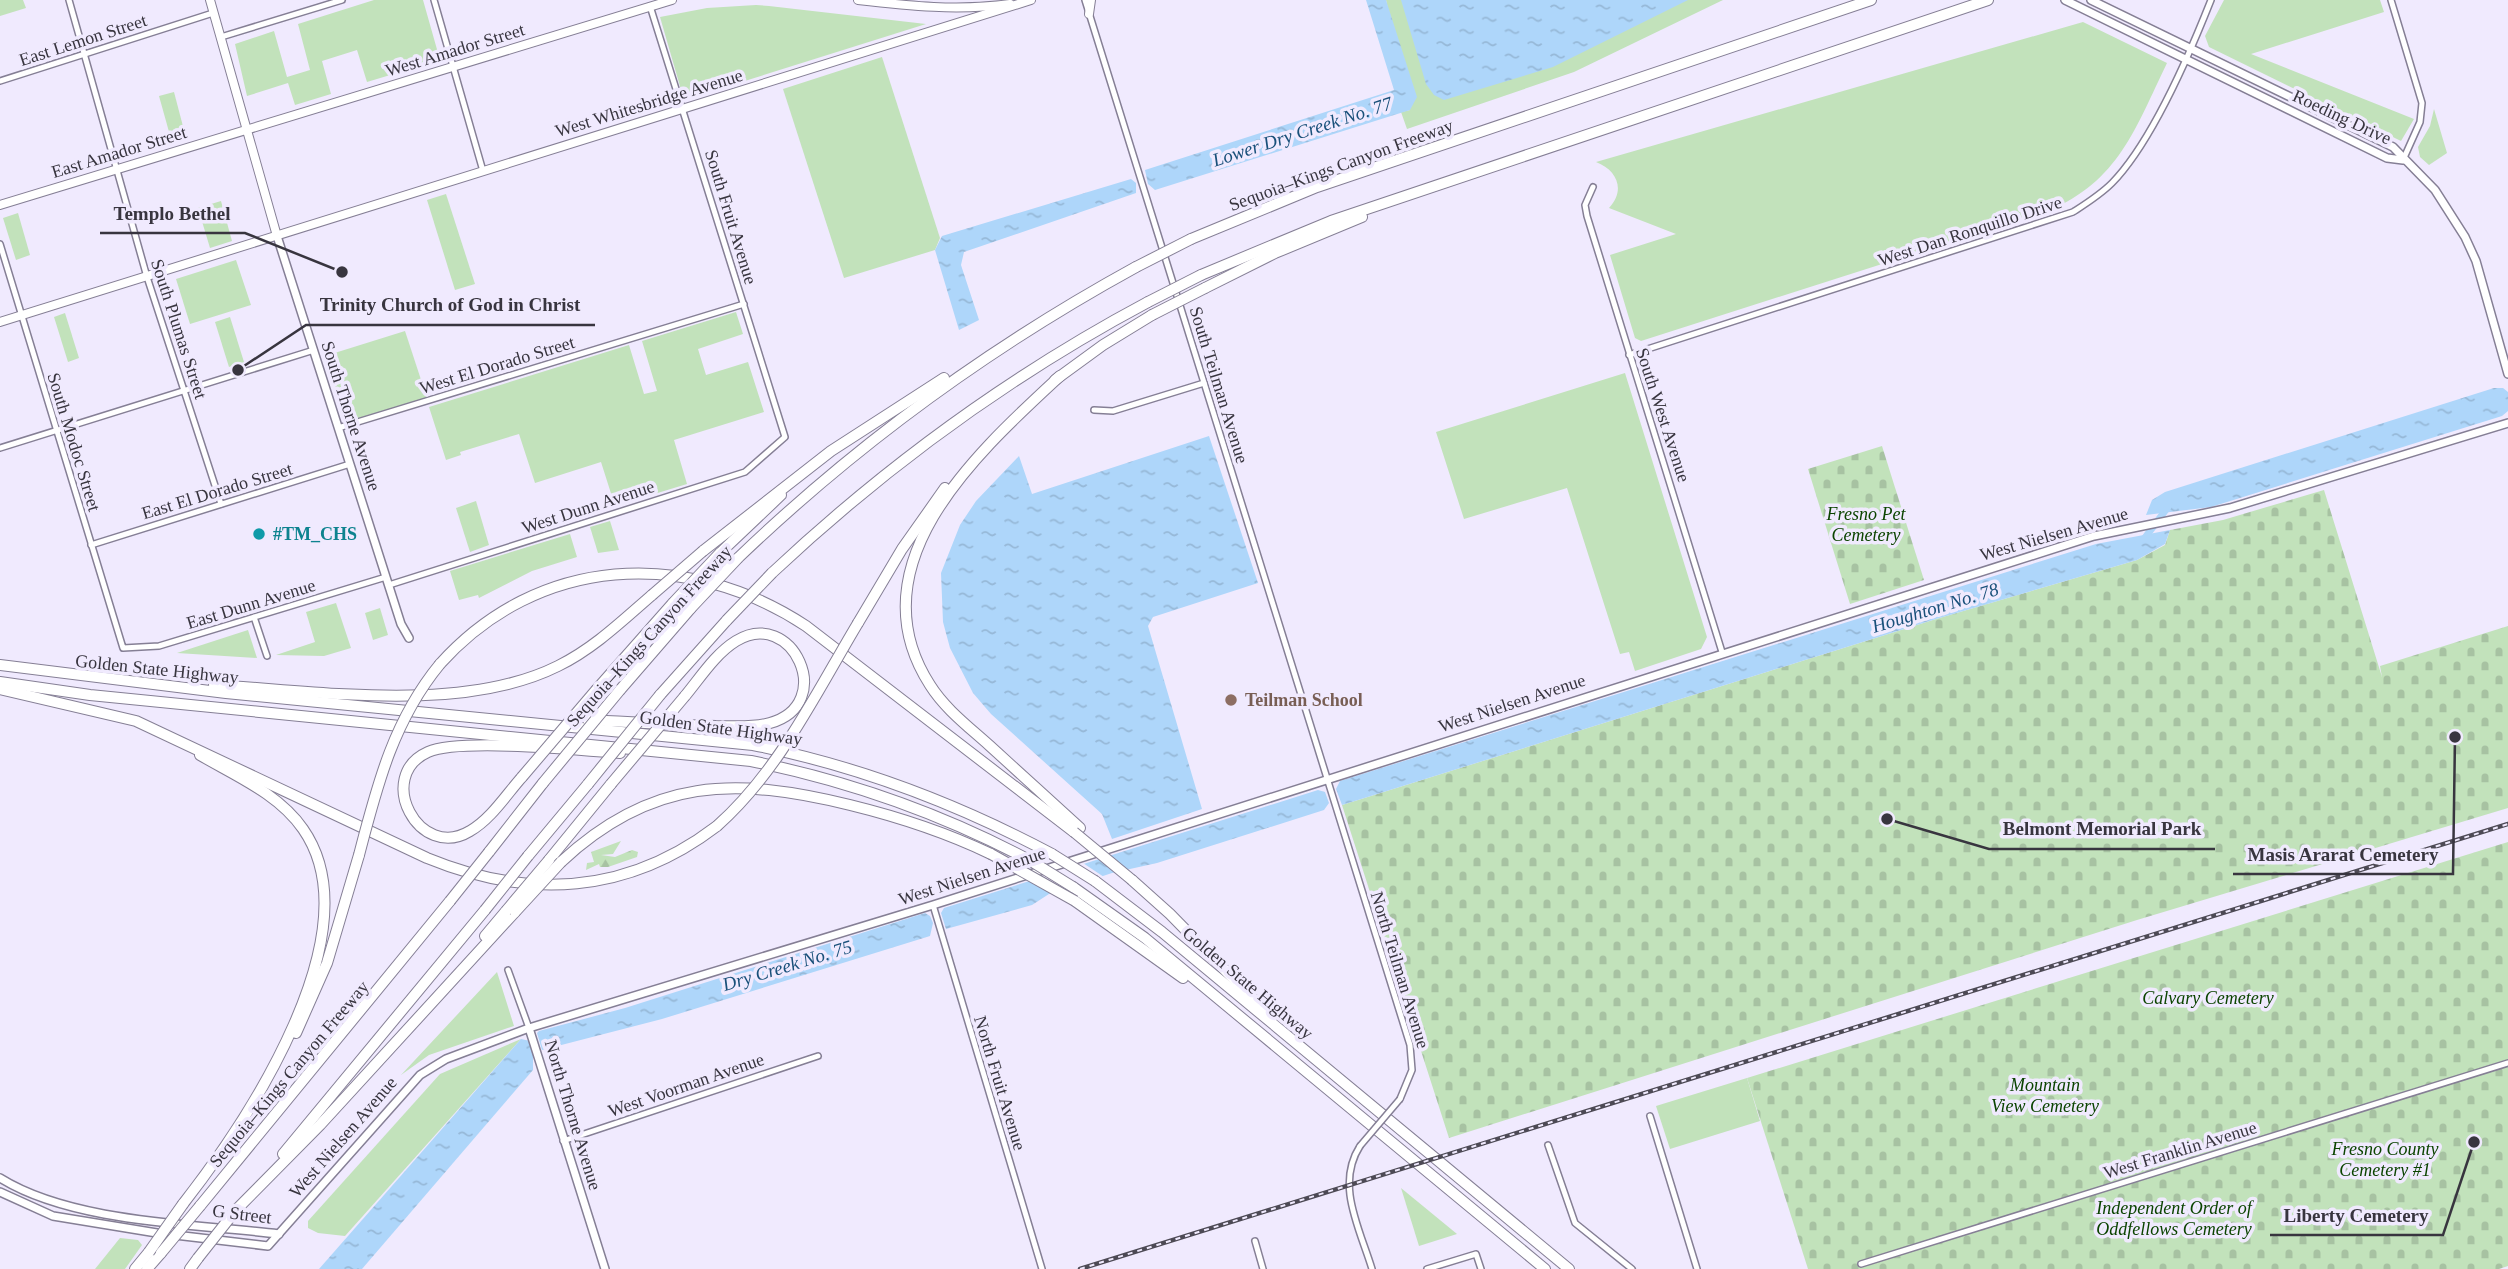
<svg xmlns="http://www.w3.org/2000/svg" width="2508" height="1269" font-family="'Times New Roman',serif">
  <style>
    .green { fill: #c2e2bb }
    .forest { fill: url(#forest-firs) }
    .cemetery { fill: url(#cemetery-stones) }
    .water { fill: url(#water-ripples) }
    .pier { fill: #f0eafe }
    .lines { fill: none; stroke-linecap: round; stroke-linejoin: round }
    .canal { stroke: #aed6fa; stroke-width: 7 }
    .minor-casing { stroke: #857f95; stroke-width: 8 }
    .tertiary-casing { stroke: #857f95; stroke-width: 10 }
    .secondary-casing { stroke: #857f95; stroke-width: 10 }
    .motorway-casing { stroke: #857f95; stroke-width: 12 }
    .minor { stroke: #fff; stroke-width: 5 }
    .tertiary { stroke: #fff; stroke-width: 7 }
    .secondary { stroke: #fff; stroke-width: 8 }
    .motorway { stroke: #fff; stroke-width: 10 }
    .rail-casing { stroke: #4d4a55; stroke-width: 4.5 }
    .rail { stroke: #f0eafe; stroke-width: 2; stroke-dasharray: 5; stroke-linecap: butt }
    .minor-bridge-casing { stroke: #857f95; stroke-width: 8; stroke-linecap: butt }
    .motorway-bridge-casing { stroke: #857f95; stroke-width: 12; stroke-linecap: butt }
    .minor-bridge { stroke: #fff; stroke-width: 5 }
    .motorway-bridge { stroke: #fff; stroke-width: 10 }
    .culture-dot { fill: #0f9aa8; stroke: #f0eafe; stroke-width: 2.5 }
    .education-dot { fill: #8d6e63; stroke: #f0eafe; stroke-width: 2.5 }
    .labels { text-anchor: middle; stroke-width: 7; stroke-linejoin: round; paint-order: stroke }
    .street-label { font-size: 18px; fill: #38353f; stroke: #f0eafe }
    .park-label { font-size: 18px; font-style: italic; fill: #0b4400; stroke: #f0eafe }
    .culture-label { font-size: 18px; font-weight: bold; fill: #0d838f; stroke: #f0eafe; text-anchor: start }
    .education-label { font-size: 18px; font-weight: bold; fill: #785e54; stroke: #f0eafe; text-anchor: start }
    .water-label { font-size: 19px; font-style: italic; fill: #19507a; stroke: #f0eafe }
    .leader { fill: none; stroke: #38353f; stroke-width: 2.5 }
    .callout-dot { fill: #38353f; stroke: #f0eafe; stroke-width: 2.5 }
    .callout-label { font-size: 19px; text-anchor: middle; font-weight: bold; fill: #38353f; stroke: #f0eafe; stroke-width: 7; stroke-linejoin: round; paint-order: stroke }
  </style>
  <defs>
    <pattern id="forest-firs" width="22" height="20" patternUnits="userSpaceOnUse" patternTransform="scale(1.75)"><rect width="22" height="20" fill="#c2e2bb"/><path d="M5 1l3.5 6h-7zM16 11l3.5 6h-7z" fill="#a7c2a2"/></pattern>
    <pattern id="cemetery-stones" width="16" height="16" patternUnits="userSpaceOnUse" patternTransform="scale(1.75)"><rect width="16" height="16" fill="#c2e2bb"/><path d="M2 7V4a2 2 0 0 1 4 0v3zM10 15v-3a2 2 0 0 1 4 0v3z" fill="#a7c2a2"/></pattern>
    <pattern id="water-ripples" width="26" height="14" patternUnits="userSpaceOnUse" patternTransform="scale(1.75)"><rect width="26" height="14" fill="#aed6fa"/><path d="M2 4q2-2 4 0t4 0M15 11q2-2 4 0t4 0" fill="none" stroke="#96b8d7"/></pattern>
  </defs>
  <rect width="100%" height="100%" fill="#f0eafe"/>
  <g class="green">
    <path d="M0,0H23L26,8L0,16Z"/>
    <path d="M374,0H423L440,60L367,82L357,50L322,61L331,94L295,105L288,83L247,96L235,44L274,31L287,77L310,70L298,24Z"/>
    <path d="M1386,0H1723L1574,72L1407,129L1401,112L1410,110Z"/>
    <path d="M2224,0H2380L2384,12L2251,54L2414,119L2401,141L2209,47L2205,36Z"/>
    <path d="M756,5L769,6L926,24L684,100L660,17L707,8Z"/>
    <path d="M2083,22L2167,63C2135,129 2119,181 2048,211L1641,341L1635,338L1610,255L1676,234L1609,208C1626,190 1617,170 1596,162Z"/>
    <path d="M882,57L940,238L935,250L844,278L783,89Z"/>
    <path d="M174,92L185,134L171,139L159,96Z"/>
    <path d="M2434,109L2447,153L2429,165L2420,157L2418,147L2430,126Z"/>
    <path d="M446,194L475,284L455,290L427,200Z"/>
    <path d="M221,201L232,241L210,248L198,208Z"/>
    <path d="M18,213L30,255L16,260L3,218Z"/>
    <path d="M236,260L251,305L190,324L176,279Z"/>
    <path d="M736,312L743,334L698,349L706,375L748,362L764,412L674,440L687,484L615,506L601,462L535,483L519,434L460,452L461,455L446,460L429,407L629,345L644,394L657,391L642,341Z"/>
    <path d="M65,313L79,358L68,362L54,317Z"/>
    <path d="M230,317L244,362L229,367L215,322Z"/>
    <path d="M405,331L427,398L346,422L325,356Z"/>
    <path d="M1625,373L1707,637L1701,649L1635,671L1629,652L1620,654L1567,488L1464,519L1436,432Z"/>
    <path d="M476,501L489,545L470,552L456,508Z"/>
    <path d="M610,521L619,550L598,553L590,527Z"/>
    <path d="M570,534L577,557L532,571L479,598L478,595L459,600L450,571Z"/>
    <path d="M336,603L351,648L324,656L276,655L315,642L306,612Z"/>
    <path d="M380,608L388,635L373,640L365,613Z"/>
    <path d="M248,630L257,658L177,653Z"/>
    <path d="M497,972L514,1026L429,1055L401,1075Z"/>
    <path d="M521,1039L345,1236L318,1233L308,1228V1221L440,1074Z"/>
    <path d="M1747,1078L1760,1121L1670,1149L1656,1106Z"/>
    <path d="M1401,1188L1457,1234L1419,1246Z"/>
    <path d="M120,1238L138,1240L142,1245L125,1269H95Z"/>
  </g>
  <path class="forest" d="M621,841L613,854L601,855L615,857L632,850L638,852L637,857L608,867H600L599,864L586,870L587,863L594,862L591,852Z"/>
  <g class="cemetery">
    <path d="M1882,446L1924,580L1850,604L1808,469Z"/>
    <path d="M2324,490L2382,677L2380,666L2508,626V808L2137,920L1449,1138L1342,805L1936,619L2137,560L2165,545L2170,530L2223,520Z"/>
    <path d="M2508,842V1266L2499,1269H1808L1747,1078Z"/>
  </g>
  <g class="water">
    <path d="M1366,0H1386L1417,97L1410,110L1155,190L1148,184L1145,170L1394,90Z"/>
    <path d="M1401,0H1688L1553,67L1444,100L1434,95L1426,84Z"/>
    <path d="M1131,179L1136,183V193L964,252L961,265L979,320L959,330L935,250L942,236Z"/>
    <path d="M2494,388H2503L2508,392V411L2502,416L2211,507L2146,515L2152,500L2165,492Z"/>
    <path d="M1209,436L1258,583L1153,617L1148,626L1202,809L1112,839L1102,814L991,714L973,693L950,648L943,622L941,573L960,525L976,501L1019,456L1032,494Z"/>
    <path d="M2170,530L2165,544L2137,560L1936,619L1342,805L1336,789L1340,781L2096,544Z"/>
    <path d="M1318,790L1325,792L1329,803L1324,810L1157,863L1112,873L1049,894L1032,905L946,929L941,913L944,908Z"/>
    <path d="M925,913L930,916L933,923L930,936L662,1019L542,1050L537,1033L539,1031L625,1008Z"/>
    <path d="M521,1039L530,1041L533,1054V1070L362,1269H319Z"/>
  </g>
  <path class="pier" d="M1080,861L1107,879L1057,895L1026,878Z"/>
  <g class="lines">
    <path class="canal" d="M2144,539L2168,507"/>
    <g class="minor-casing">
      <g id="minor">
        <path d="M69,0L147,277L221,504"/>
        <path d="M434,0L483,171"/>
        <path d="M1085,0L1410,1045L1412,1070L1400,1099"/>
        <path d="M2391,0L2422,103L2420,122L2403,160"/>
        <path d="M221,37L342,0"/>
        <path d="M0,81L213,13"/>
        <path d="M1593,187L1585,205L1587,216L1722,652"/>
        <path d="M0,244L123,648L159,646L386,577"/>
        <path d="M1629,355L2073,212C2087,203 2100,195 2112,183C2151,143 2190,53 2211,0"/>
        <path d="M1094,410L1113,411L1204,383"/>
        <path d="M338,428L744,304"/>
        <path d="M0,448L314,350"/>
        <path d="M91,545L350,464"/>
        <path d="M389,585L745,472L785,437L650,6"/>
        <path d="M254,617L267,656"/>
        <path d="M933,905L1042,1269"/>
        <path d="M508,970L529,1028"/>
        <path d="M1650,1116L1697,1269"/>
        <path d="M563,1141L818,1056"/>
        <path d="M1548,1145L1575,1223L1632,1269"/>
        <path d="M1360,1146C1335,1185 1360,1229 1372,1269"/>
        <path d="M1255,1241L1263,1269"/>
        <path d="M1861,1264L2508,1063"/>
        <path d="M1427,1269L1476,1254L1481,1269"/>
      </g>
    </g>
    <g class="tertiary-casing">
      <g id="tertiary">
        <path d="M2065,0L2387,158L2403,160"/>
        <path d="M2091,0L2393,147L2435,190L2465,237L2476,261L2508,374"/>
        <path d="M277,236L401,624L409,638"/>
        <path d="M529,1028L605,1269"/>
        <path d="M0,1178C72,1223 195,1224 279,1234"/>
        <path d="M0,1192L53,1216L163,1234"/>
        <path d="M175,1235L268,1246L420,1075L446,1059L529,1028L933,905L2094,536L2230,508L2508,423"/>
      </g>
    </g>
    <g class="secondary-casing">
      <g id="secondary">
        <path d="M210,0L277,236"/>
        <path d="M858,0C909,6 958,11 1010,4"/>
        <path d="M1089,14L1091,0"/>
        <path d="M0,205L672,0"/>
        <path d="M0,322L1031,0"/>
      </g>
    </g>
    <g class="motorway-casing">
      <g id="motorway">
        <path d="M1191,239L1317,187L1871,0"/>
        <path d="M1201,275L1331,221L1988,0"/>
        <path d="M1205,288L1275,253L1362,217"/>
        <path d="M1060,376C979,451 852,564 930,685C945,709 969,727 990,746C1020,773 1050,801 1080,828"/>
        <path d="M1055,380L1103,345L1152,315"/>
        <path d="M703,551L831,451L944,378"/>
        <path d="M720,553L781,495"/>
        <path d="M738,558C858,443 990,347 1136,267"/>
        <path d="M772,573C886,466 1009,376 1148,302"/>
        <path d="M858,623L902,549L945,488"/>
        <path d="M440,664C538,555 686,547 806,626L1074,832"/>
        <path d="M0,665L226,693L753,745C860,766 956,803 1052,854"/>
        <path d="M0,682L90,695L751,761C850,781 941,813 1031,861"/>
        <path d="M214,685C319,691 462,714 558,666C593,649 622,621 652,595"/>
        <path d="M0,689L136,721L427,858C529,900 628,894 717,826"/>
        <path d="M597,689L673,603"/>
        <path d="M620,690L691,608"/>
        <path d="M660,695L727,620"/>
        <path d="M588,720C631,722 674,725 716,726C733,726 753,728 770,723C838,704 792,606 736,641C715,654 700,678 685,696"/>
        <path d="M522,777C506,795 491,819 470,831C419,862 374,776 428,752C460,738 581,750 620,753"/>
        <path d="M489,852L543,783"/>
        <path d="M528,856L588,784"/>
        <path d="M549,860L611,784"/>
        <path d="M561,862C652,777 736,777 850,805C899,817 945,832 991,854"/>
        <path d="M1132,880L1170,914L1264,1010"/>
        <path d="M1095,881L1162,932L1569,1269"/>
        <path d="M1073,887L1145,938L1545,1269"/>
        <path d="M1075,901L1183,978"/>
        <path d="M485,936L506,911"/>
        <path d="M296,1033L327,963L359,855"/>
        <path d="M283,1154L485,910"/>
        <path d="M183,1204C247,1122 375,932 303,829C279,794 236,776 200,755"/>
        <path d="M200,1206L450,901"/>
        <path d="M236,1210L320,1125L515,912"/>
        <path d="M135,1269L149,1252"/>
        <path d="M147,1269L161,1253"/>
        <path d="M190,1269L198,1258"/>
      </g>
    </g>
    <use href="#minor" class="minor"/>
    <use href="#tertiary" class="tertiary"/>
    <use href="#secondary" class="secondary"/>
    <use href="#motorway" class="motorway"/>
    <g class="rail-casing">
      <path id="rail" d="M1080,1269L2508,824"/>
    </g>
    <use href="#rail" class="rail"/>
    <g class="minor-bridge-casing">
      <path id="minor-bridge" d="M1360,1146L1400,1099"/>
    </g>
    <g class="motorway-bridge-casing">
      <g id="motorway-bridge">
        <path d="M1136,267L1191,239"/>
        <path d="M1148,302L1201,275"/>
        <path d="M1152,315L1205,288"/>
        <path d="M652,595L703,551"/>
        <path d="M673,603L720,553"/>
        <path d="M691,608L738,558"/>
        <path d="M727,620L772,573"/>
        <path d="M522,777L597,689"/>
        <path d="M543,783L620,690"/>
        <path d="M588,784L660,695"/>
        <path d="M611,784L685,696"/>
        <path d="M717,826C779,771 816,693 858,623"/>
        <path d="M1074,832L1132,880"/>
        <path d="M991,854L1075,901"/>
        <path d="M1052,854L1095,881"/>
        <path d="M359,855C377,786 393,721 440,664"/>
        <path d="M1031,861L1073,887"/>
        <path d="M450,901L489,852"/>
        <path d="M485,910L528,856"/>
        <path d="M506,911L549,860"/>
        <path d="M515,912L561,862"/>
        <path d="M149,1252L183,1204"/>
        <path d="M161,1253L200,1206"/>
        <path d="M198,1258L236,1210"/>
      </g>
    </g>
    <use href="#minor-bridge" class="minor-bridge"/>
    <use href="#motorway-bridge" class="motorway-bridge"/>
  </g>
  <circle class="culture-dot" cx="259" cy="534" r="7"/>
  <circle class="education-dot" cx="1231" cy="700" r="7"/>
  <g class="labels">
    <g class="street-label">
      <text transform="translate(83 40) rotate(-18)" y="6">East Lemon Street</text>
      <text transform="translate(455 50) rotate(-17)" y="6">West Amador Street</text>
      <text transform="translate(649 103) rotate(-17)" y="6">West Whitesbridge Avenue</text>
      <text transform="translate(2342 117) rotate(25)" y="6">Roeding Drive</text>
      <text transform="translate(119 152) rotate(-17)" y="6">East Amador Street</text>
      <text transform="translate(1341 165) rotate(-20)" y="6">Sequoia–Kings Canyon Freeway</text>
      <text transform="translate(731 217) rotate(73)" y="6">South Fruit Avenue</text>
      <text transform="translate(1970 231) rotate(-18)" y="6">West Dan Ronquillo Drive</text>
      <text transform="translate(179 329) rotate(72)" y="6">South Plumas Street</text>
      <text transform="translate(497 365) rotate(-17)" y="6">West El Dorado Street</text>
      <text transform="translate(1219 385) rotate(73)" y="6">South Teilman Avenue</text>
      <text transform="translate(1663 415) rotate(72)" y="6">South West Avenue</text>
      <text transform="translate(351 416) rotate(72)" y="6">South Thorne Avenue</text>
      <text transform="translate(74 442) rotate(73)" y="6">South Modoc Street</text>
      <text transform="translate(217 491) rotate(-17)" y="6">East El Dorado Street</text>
      <text transform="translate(588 507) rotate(-18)" y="6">West Dunn Avenue</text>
      <text transform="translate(2054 534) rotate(-16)" y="6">West Nielsen Avenue</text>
      <text transform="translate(251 604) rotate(-17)" y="6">East Dunn Avenue</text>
      <text transform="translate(649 636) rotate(-48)" y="6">Sequoia–Kings Canyon Freeway</text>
      <text transform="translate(157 669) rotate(6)" y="6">Golden State Highway</text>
      <text transform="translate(1512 703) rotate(-18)" y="6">West Nielsen Avenue</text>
      <text transform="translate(721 728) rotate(8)" y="6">Golden State Highway</text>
      <text transform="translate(972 876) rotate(-18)" y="6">West Nielsen Avenue</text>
      <text transform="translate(1400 970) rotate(73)" y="6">North Teilman Avenue</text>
      <text transform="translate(1248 983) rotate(40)" y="6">Golden State Highway</text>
      <text transform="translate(289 1074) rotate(-50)" y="6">Sequoia–Kings Canyon Freeway</text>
      <text transform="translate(1000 1083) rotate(73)" y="6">North Fruit Avenue</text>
      <text transform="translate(686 1085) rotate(-19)" y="6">West Voorman Avenue</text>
      <text transform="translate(573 1115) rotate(73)" y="6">North Thorne Avenue</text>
      <text transform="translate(343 1137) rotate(-49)" y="6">West Nielsen Avenue</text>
      <text transform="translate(2180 1150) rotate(-17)" y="6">West Franklin Avenue</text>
      <text transform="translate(242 1214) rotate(7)" y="6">G Street</text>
    </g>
    <g class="park-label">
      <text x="1866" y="520">Fresno Pet<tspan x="1866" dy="21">Cemetery</tspan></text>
      <text x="2208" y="1004">Calvary Cemetery</text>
      <text x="2045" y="1091">Mountain<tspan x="2045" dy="21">View Cemetery</tspan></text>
      <text x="2385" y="1155">Fresno County<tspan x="2385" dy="21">Cemetery #1</tspan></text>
      <text x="2174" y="1214">Independent Order of<tspan x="2174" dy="21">Oddfellows Cemetery</tspan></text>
    </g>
    <g class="culture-label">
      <text x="273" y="540">#TM_CHS</text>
    </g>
    <g class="education-label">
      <text x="1245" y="706">Teilman School</text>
    </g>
    <g class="water-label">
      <text transform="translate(1302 131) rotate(-18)" y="7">Lower Dry Creek No. 77</text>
      <text transform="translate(1935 607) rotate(-17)" y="7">Houghton No. 78</text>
      <text transform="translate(787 965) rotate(-17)" y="7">Dry Creek No. 75</text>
    </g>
  </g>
  <path class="leader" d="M342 272L245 233H100M238 370L306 325H595M1887 819L1989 849H2215M2455 737L2453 874H2233M2474 1142L2443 1235H2270"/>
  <g class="callout-dot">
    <circle cx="342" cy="272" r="7"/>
    <circle cx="238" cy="370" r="7"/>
    <circle cx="1887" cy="819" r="7"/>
    <circle cx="2455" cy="737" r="7"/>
    <circle cx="2474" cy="1142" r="7"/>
  </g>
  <g class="callout-label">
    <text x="172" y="220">Templo Bethel</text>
    <text x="450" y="311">Trinity Church of God in Christ</text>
    <text x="2102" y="835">Belmont Memorial Park</text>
    <text x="2343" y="861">Masis Ararat Cemetery</text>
    <text x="2356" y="1222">Liberty Cemetery</text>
  </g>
</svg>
